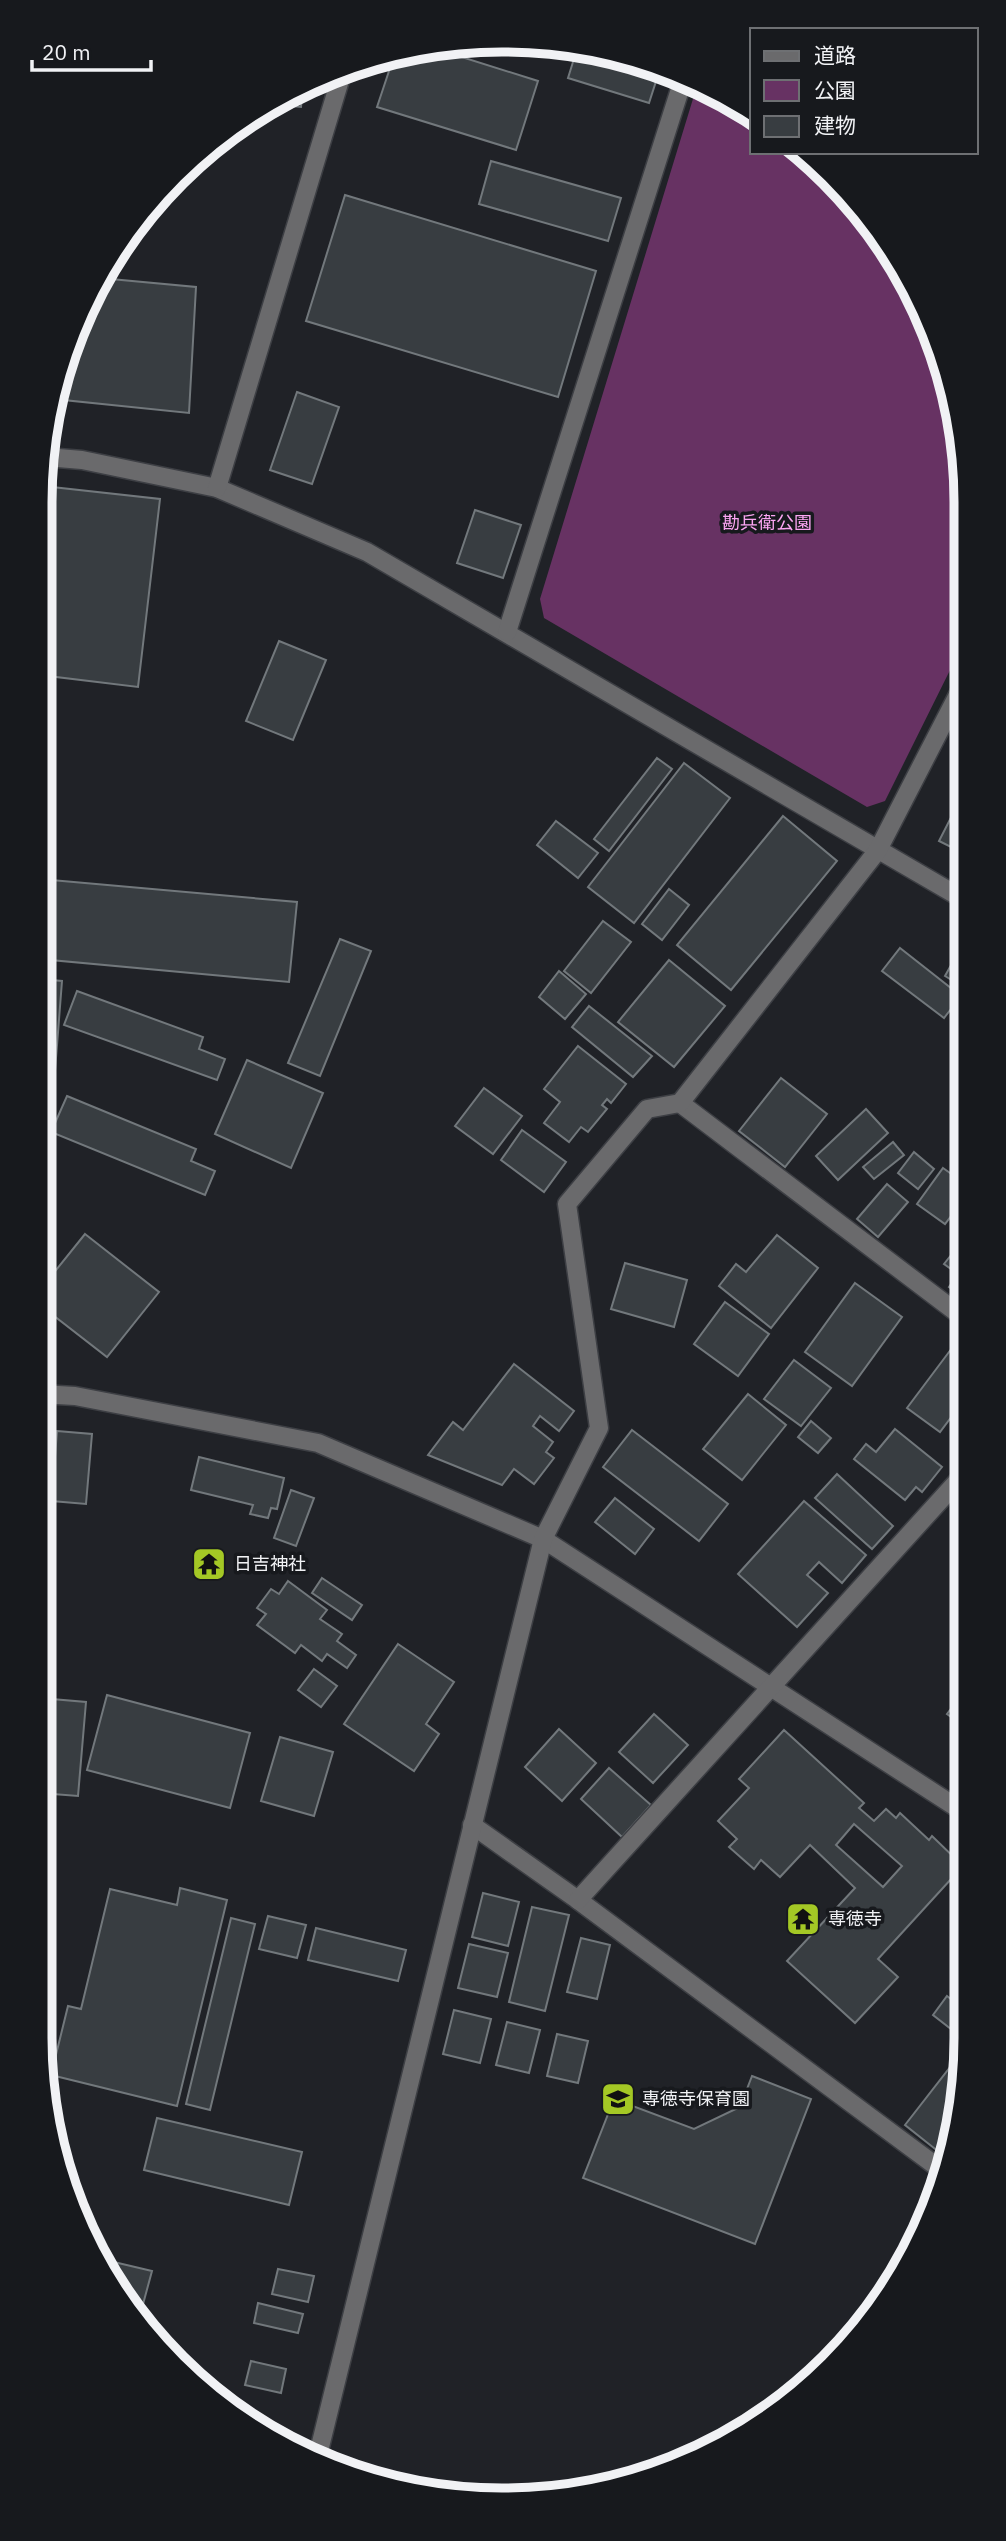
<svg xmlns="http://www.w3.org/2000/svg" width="1006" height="2541" font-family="'IBM Plex Sans','Noto Sans JP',sans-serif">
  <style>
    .green { fill: #673263 }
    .building { fill: #383d41; stroke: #72787c; stroke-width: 2; fill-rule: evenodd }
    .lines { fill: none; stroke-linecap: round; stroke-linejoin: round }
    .minor-casing { stroke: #3d3f44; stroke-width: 21 }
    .minor { stroke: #6a6a6c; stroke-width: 18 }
    .labels { text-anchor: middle; stroke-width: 7; stroke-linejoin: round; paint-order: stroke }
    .park-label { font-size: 18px; fill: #fca6f3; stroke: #17191d }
    .poi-label { font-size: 18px; fill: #f1f2f5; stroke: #17191d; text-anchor: start }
    .rim { fill: none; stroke: #f1f2f5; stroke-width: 9 }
  </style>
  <rect width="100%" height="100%" fill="#202227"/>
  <path class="green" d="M696,89L752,115V152H799L851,198L918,299L962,442V646L885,801L867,807L544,618L540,599Z"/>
  <g class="building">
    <path d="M430,47L538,81L516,150L377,107L394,56Z"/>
    <path d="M577,49L623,56L659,72L649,103L568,78Z"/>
    <path d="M303,88L301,107L269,104L272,102Z"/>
    <path d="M491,161L621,198L608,241L479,204Z"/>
    <path d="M345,195L596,271L558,397L306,321Z"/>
    <path d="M100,278L196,287L189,413L54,399L56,383L88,298Z"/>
    <path d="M297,392L339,407L312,484L270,470Z"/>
    <path d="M43,486L160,499L138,687L40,675V503Z"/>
    <path d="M475,510L521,525L503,578L457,563Z"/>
    <path d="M279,641L326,660L293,740L246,721Z"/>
    <path d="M657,758L672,769L609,851L594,839Z"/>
    <path d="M684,763L730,798L634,923L588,887Z"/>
    <path d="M963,794V853L939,841Z"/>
    <path d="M783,816L837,861L731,990L677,945Z"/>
    <path d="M556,821L598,853L578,878L537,845Z"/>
    <path d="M40,879L297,902L289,982L40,959Z"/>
    <path d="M669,889L689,905L662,940L642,924Z"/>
    <path d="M603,921L631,942L591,993L564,971Z"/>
    <path d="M340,939L371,951L320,1076L288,1063Z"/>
    <path d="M963,944V987L945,976Z"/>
    <path d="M900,948L961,996L944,1018L882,971Z"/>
    <path d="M669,960L725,1006L674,1067L618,1022Z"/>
    <path d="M559,971L586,994L565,1019L539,997Z"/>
    <path d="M40,979L62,981L51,1122L40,1121Z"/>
    <path d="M77,991L203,1037L199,1049L225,1059L217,1080L64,1025Z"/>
    <path d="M589,1006L652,1056L633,1077L572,1027Z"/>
    <path d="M578,1046L626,1084L611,1103L607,1099L602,1105L607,1109L588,1132L581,1127L569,1142L544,1123L560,1102L544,1089Z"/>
    <path d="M247,1060L323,1093L291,1168L215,1134Z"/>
    <path d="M781,1078L827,1114L785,1167L739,1131Z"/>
    <path d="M484,1088L522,1116L493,1154L455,1126Z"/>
    <path d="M67,1096L196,1149L191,1161L215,1171L205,1195L51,1132Z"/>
    <path d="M866,1109L888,1133L838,1180L816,1156Z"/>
    <path d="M522,1130L566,1162L544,1192L501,1160Z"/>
    <path d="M893,1142L904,1155L874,1179L863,1167Z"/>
    <path d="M964,1148V1174L952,1166Z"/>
    <path d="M914,1152L934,1169L918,1189L898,1173Z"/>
    <path d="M943,1168L964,1183V1199L945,1224L917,1204Z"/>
    <path d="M887,1184L908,1202L878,1237L857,1219Z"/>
    <path d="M85,1234L159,1292L107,1357L40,1305V1290Z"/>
    <path d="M777,1235L818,1268L771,1328L719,1286L736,1264L746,1272Z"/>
    <path d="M964,1239V1298L949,1287L958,1274L944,1264Z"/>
    <path d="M625,1263L687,1280L674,1327L611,1309Z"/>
    <path d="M855,1283L902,1317L852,1386L805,1352Z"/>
    <path d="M725,1302L769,1334L738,1376L694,1344Z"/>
    <path d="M958,1340L964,1344V1400L940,1432L907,1408Z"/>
    <path d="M794,1360L831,1388L801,1426L764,1399Z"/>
    <path d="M514,1364L574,1411L559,1431L540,1416L533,1426L553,1442L546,1452L554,1458L534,1484L514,1469L502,1485L428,1455L453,1422L463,1430Z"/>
    <path d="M748,1394L786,1425L742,1480L703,1449Z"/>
    <path d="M811,1421L831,1438L818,1453L798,1437Z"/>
    <path d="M895,1429L942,1467L922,1492L916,1487L905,1500L854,1459L866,1444L876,1452Z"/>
    <path d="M632,1430L728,1504L699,1541L603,1467Z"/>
    <path d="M57,1431L92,1434L86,1504L40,1500V1468L54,1470Z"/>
    <path d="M199,1457L284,1478L277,1509L271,1508L268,1518L250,1514L253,1505L191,1490Z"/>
    <path d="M837,1474L893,1526L872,1549L815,1498Z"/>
    <path d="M291,1490L314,1498L296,1546L274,1538Z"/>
    <path d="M615,1498L654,1529L635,1554L595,1522Z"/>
    <path d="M804,1501L866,1555L842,1583L819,1562L807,1575L828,1593L797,1627L738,1574Z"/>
    <path d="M322,1578L362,1605L352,1620L312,1593Z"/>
    <path d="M288,1581L327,1610L320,1619L342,1634L337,1641L356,1655L347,1668L327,1654L322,1661L301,1645L295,1653L257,1625L266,1614L257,1608L271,1589L279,1594Z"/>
    <path d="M398,1644L454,1682L426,1724L439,1734L414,1771L344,1724Z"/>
    <path d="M314,1669L337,1686L321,1707L298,1690Z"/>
    <path d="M965,1690V1727L947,1714Z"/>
    <path d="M107,1695L250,1733L230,1808L87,1770Z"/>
    <path d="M40,1698L86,1702L78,1796L40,1793Z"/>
    <path d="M654,1714L688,1745L653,1783L619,1752Z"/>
    <path d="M559,1729L596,1763L562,1801L525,1767Z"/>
    <path d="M784,1730L864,1803L859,1808L874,1821L886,1809L896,1818L900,1813L929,1840L932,1836L963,1866L878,1959L898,1977L855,2023L787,1961L855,1888L810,1845L780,1877L761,1860L754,1869L729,1847L737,1839L718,1821L749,1788L739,1779ZM854,1824L902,1866L883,1887L836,1845Z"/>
    <path d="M280,1737L333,1752L314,1816L261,1801Z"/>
    <path d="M965,1753V1773L956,1767Z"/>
    <path d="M609,1768L651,1805L622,1837L581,1799Z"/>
    <path d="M180,1888L227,1900L177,2106L51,2075L68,2006L81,2009L110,1889L177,1905Z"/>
    <path d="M483,1893L519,1902L508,1946L472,1937Z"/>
    <path d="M532,1907L569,1915L545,2011L509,2002Z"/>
    <path d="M268,1916L306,1925L297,1958L259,1949Z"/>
    <path d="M231,1918L255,1924L210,2110L186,2104Z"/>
    <path d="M316,1928L406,1950L398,1981L308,1960Z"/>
    <path d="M40,1931L49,1932L40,2037Z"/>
    <path d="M581,1938L610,1945L597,1999L567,1992Z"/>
    <path d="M469,1944L508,1953L497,1997L458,1988Z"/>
    <path d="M947,1996L966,2011L965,2040L933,2015Z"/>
    <path d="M454,2010L491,2019L480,2063L443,2054Z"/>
    <path d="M507,2022L540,2030L529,2073L496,2065Z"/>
    <path d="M557,2034L588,2041L578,2083L547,2076Z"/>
    <path d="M951,2066L961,2074L949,2160L905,2125Z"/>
    <path d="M752,2076L811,2099L755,2244L583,2178L614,2099L694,2129L740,2107Z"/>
    <path d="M157,2118L302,2152L289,2205L144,2170Z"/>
    <path d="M97,2258L152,2271L139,2319L102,2269Z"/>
    <path d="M278,2269L314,2276L308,2302L272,2294Z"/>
    <path d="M258,2303L303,2314L298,2333L254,2323Z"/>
    <path d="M148,2334L159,2336L157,2345L155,2343Z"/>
    <path d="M251,2361L286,2369L281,2393L245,2385Z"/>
  </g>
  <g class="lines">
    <g class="minor-casing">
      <g id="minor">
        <path d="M46,457L82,460L217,488L367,552L963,899"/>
        <path d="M217,488L343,70"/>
        <path d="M507,632L682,83"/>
        <path d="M680,1103L964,1318"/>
        <path d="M40,1394L75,1396L318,1443L543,1539L965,1813"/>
        <path d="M472,1825L578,1900L944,2172"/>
        <path d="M578,1900L964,1474"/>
        <path d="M317,2459L543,1539L599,1428L567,1204L647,1109L680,1103L878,850L962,687"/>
      </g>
    </g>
    <use href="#minor" class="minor"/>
  </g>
  <defs>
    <g id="temple-square" transform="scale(1.75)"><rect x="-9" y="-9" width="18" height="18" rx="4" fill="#a4c825" stroke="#17191d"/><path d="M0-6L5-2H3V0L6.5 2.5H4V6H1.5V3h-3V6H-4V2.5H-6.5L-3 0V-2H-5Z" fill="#111"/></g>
    <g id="school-square" transform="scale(1.75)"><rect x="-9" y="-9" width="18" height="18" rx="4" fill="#a4c825" stroke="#17191d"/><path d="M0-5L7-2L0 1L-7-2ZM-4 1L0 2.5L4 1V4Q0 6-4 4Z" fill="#111"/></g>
  </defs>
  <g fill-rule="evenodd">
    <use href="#temple-square" x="209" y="1564"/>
    <use href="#temple-square" x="803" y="1919"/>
    <use href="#school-square" x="618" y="2099"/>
  </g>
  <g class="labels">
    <g class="park-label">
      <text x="767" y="529">勘兵衛公園</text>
    </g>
    <g class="poi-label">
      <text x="234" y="1570">日吉神社</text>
      <text x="828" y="1925">専徳寺</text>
      <text x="642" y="2105">専徳寺保育園</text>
    </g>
  </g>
  <path d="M0 0H1006V2541H0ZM502 52H504A450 450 0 0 1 954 502V2038A450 450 0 0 1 504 2488H502A450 450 0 0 1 52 2038V502A450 450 0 0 1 502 52Z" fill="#17191d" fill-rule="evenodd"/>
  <path class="rim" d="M502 52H504A450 450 0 0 1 954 502V2038A450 450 0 0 1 504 2488H502A450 450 0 0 1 52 2038V502A450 450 0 0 1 502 52Z"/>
  <rect x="750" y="28" width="228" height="126" fill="#17191d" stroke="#6e7073" stroke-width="2"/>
  <rect x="764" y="51" width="35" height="10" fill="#6a6a6c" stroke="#6e7073" stroke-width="2"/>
  <text x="814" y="63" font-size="21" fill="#f1f2f5">道路</text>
  <rect x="764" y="80" width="35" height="21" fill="#673263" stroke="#6e7073" stroke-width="2"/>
  <text x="814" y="98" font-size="21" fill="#f1f2f5">公園</text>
  <rect x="764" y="116" width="35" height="21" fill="#383d41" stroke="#6e7073" stroke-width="2"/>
  <text x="814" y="133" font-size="21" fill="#f1f2f5">建物</text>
  <path d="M32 60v10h119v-10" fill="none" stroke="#f1f2f5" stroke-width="3.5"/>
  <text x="42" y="60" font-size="21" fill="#f1f2f5" stroke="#17191d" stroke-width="5" paint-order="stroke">20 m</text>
</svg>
